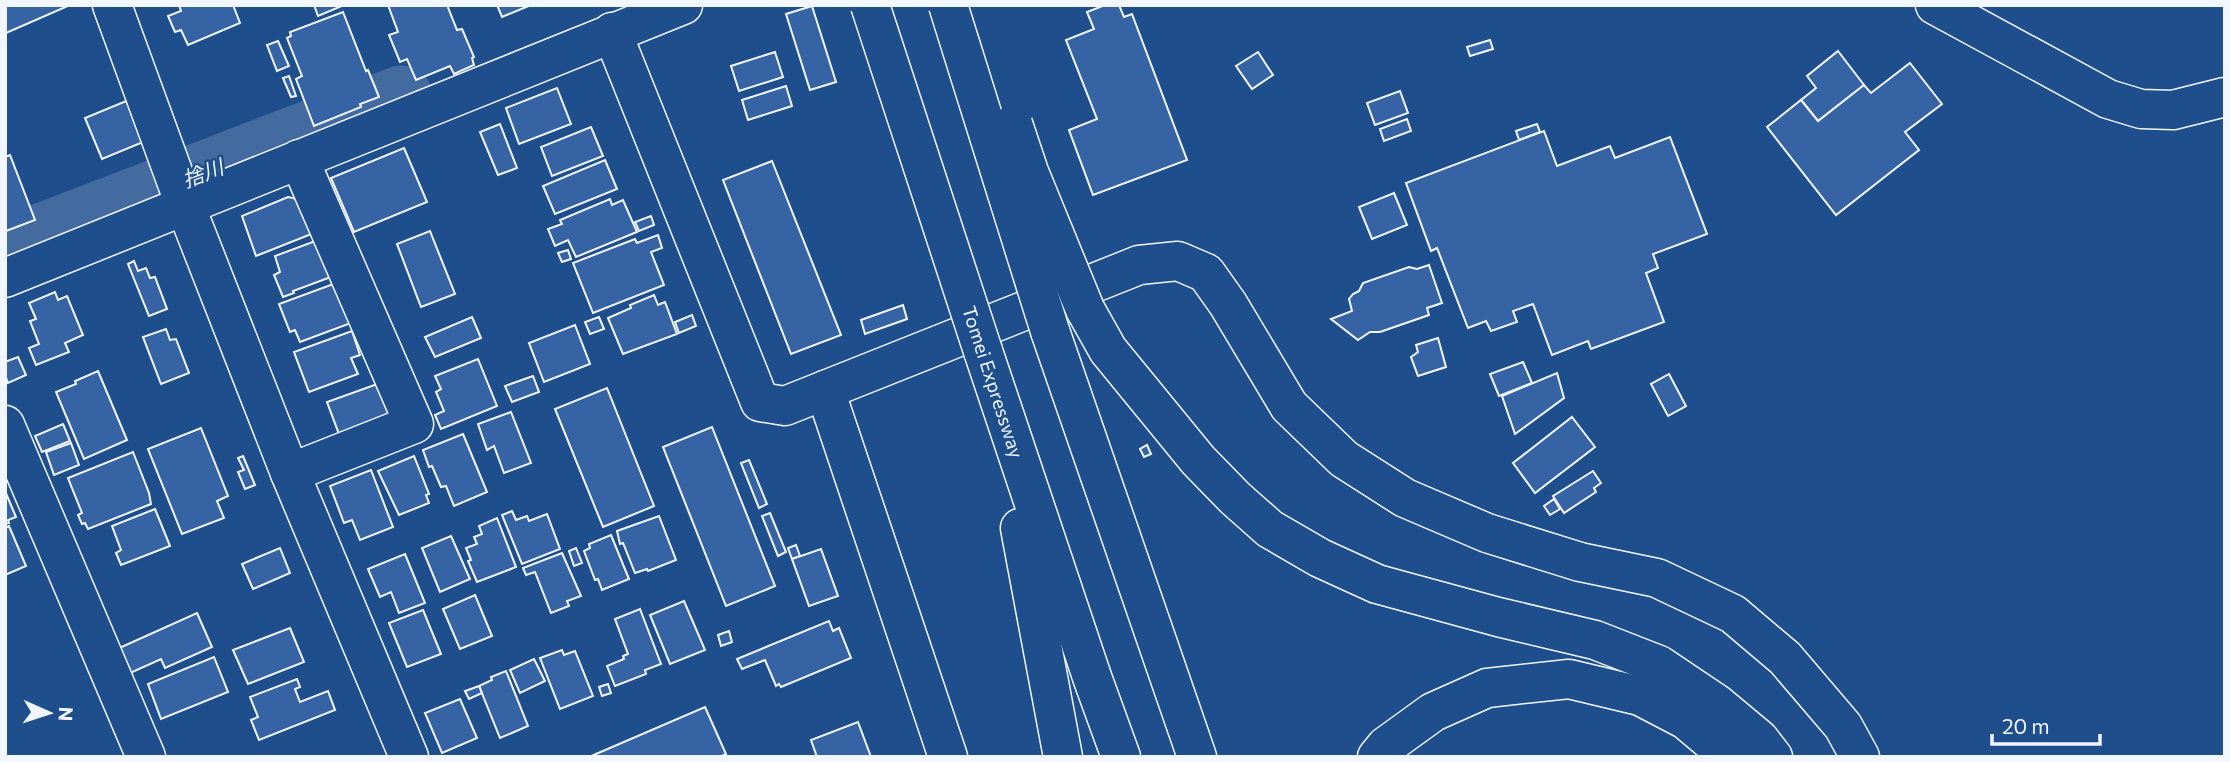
<svg xmlns="http://www.w3.org/2000/svg" width="2230" height="762" font-family="Commissioner,'Noto Sans JP',sans-serif">
  <style>
    .lines { fill: none; stroke-linecap: round; stroke-linejoin: round }
    .river { stroke: #446ba0; stroke-width: 65 }
    .building { fill: #3563a3; stroke: #f2f6ff; stroke-width: 2 }
    .minor-casing { stroke: #f2f6ff; stroke-width: 41 }
    .highway-casing { stroke: #f2f6ff; stroke-width: 41 }
    .minor { stroke: #1f4e8c; stroke-width: 38 }
    .highway { stroke: #1f4e8c; stroke-width: 38 }
    .highway-bridge-casing { stroke: #f2f6ff; stroke-width: 41; stroke-linecap: butt }
    .highway-bridge { stroke: #1f4e8c; stroke-width: 38 }
    .labels { text-anchor: middle; stroke-width: 5; stroke-linejoin: round; paint-order: stroke }
    .street-label { font-size: 19px; fill: #f2f6ff; stroke: #1f4e8c }
    .water-label { font-size: 21px; font-style: italic; fill: #f2f6ff; stroke: #1f4e8c }
  </style>
  <rect width="100%" height="100%" fill="#1f4e8c"/>
  <g class="lines">
    <path class="river" d="M5,250L401,98"/>
  </g>
  <g class="building">
    <path d="M5,5H67L68,6L6,33Z"/>
    <path d="M179,5H233L240,23L188,45L181,30L175,32L168,16L181,11Z"/>
    <path d="M314,5H341L342,6L318,16Z"/>
    <path d="M388,5H447L457,30L462,29L474,57L472,58L474,65L454,74L450,66L416,80L407,59L400,62L389,35L398,32Z"/>
    <path d="M497,5H531L502,17Z"/>
    <path d="M1105,5H1119L1124,17L1132,14L1187,160L1093,195L1069,130L1097,119L1066,40L1094,29L1087,12Z"/>
    <path d="M812,6L836,82L810,90L786,14Z"/>
    <path d="M343,12L366,71L368,70L379,97L360,104L361,107L314,126L296,79L302,76L287,38L291,36L290,32Z"/>
    <path d="M1490,40L1493,49L1470,56L1467,47Z"/>
    <path d="M278,41L289,66L277,71L267,45Z"/>
    <path d="M1838,51L1864,85L1818,121L1801,100L1816,88L1807,76Z"/>
    <path d="M775,52L783,77L739,91L731,66Z"/>
    <path d="M1258,52L1273,75L1252,89L1236,66Z"/>
    <path d="M1910,63L1942,104L1905,132L1919,150L1836,215L1767,127L1801,100L1818,121L1864,85L1871,93Z"/>
    <path d="M289,76L296,96L291,97L283,78Z"/>
    <path d="M786,86L792,106L748,120L742,100Z"/>
    <path d="M557,88L571,124L519,144L506,108Z"/>
    <path d="M1400,91L1408,113L1375,125L1367,103Z"/>
    <path d="M131,99L148,140L102,159L85,118Z"/>
    <path d="M1407,119L1411,131L1384,141L1380,129Z"/>
    <path d="M500,124L517,168L498,175L480,132Z"/>
    <path d="M1537,124L1540,132L1519,140L1516,131Z"/>
    <path d="M591,127L603,156L552,176L541,147Z"/>
    <path d="M1544,131L1557,166L1610,146L1615,158L1670,137L1707,234L1653,254L1658,268L1646,273L1664,322L1591,349L1588,341L1552,355L1533,304L1513,311L1517,322L1491,331L1486,321L1468,328L1437,248L1431,251L1406,183Z"/>
    <path d="M404,148L427,202L354,232L331,178Z"/>
    <path d="M10,155L35,220L6,231L5,157Z"/>
    <path d="M605,160L617,189L555,214L543,186Z"/>
    <path d="M772,161L841,335L791,354L723,180Z"/>
    <path d="M1394,193L1407,225L1372,239L1359,207Z"/>
    <path d="M288,197L302,200L314,233L256,256L242,216Z"/>
    <path d="M610,199L612,205L623,200L637,232L576,257L568,240L555,246L548,229L562,224L560,220Z"/>
    <path d="M651,216L654,225L639,231L635,222Z"/>
    <path d="M430,231L455,294L421,307L397,244Z"/>
    <path d="M658,235L662,248L651,252L664,285L593,313L573,263L635,239L637,243Z"/>
    <path d="M318,240L331,277L293,291L294,293L283,297L274,275L280,272L275,256Z"/>
    <path d="M568,250L571,259L562,262L558,253Z"/>
    <path d="M134,261L138,271L146,268L150,278L155,277L167,309L149,316L128,264Z"/>
    <path d="M1429,265L1442,303L1427,308L1429,315L1380,332H1370L1358,340L1331,319L1352,311L1349,299L1353,294L1359,291L1363,283L1409,267L1417,269Z"/>
    <path d="M336,283L351,323L300,342L295,330L290,332L279,304Z"/>
    <path d="M55,292L58,300L67,296L83,335L65,343L69,352L36,365L29,348L39,344L30,321L36,319L29,303Z"/>
    <path d="M654,295L658,305L665,302L677,334L623,354L608,318L631,308L630,305Z"/>
    <path d="M903,305L907,319L865,334L861,320Z"/>
    <path d="M692,315L696,326L679,333L675,322Z"/>
    <path d="M472,317L481,338L435,357L425,337Z"/>
    <path d="M599,317L604,329L590,334L585,322Z"/>
    <path d="M575,325L590,364L544,382L529,343Z"/>
    <path d="M166,329L170,340L176,339L189,373L161,384L143,337Z"/>
    <path d="M352,331L360,355L351,358L358,374L309,392L294,352Z"/>
    <path d="M1438,338L1446,367L1418,376L1411,357L1418,352L1416,345Z"/>
    <path d="M18,357L26,375L8,383L5,375V362Z"/>
    <path d="M478,359L497,406L441,429L435,415L444,411L436,392L441,389L435,376Z"/>
    <path d="M1523,362L1532,383L1499,396L1490,374Z"/>
    <path d="M98,371L127,440L84,459L56,392L76,384L75,381Z"/>
    <path d="M1557,373L1564,398L1515,434L1502,396Z"/>
    <path d="M1669,374L1686,406L1668,416L1651,384Z"/>
    <path d="M533,376L539,392L512,402L505,386Z"/>
    <path d="M380,383L393,417L342,442L327,402Z"/>
    <path d="M607,388L654,506L603,527L555,409Z"/>
    <path d="M511,412L531,463L504,473L494,446L487,450L478,424Z"/>
    <path d="M1572,417L1595,447L1535,493L1513,463Z"/>
    <path d="M63,424L70,441L42,452L35,436Z"/>
    <path d="M712,427L775,586L726,606L663,447Z"/>
    <path d="M201,428L228,496L217,501L224,518L182,534L148,449Z"/>
    <path d="M463,434L487,492L454,506L446,486L441,487L432,466L429,467L423,450Z"/>
    <path d="M71,443L79,465L54,475L46,452Z"/>
    <path d="M1147,445L1151,454L1144,457L1140,449Z"/>
    <path d="M133,452L149,493L151,504L88,529L85,523L82,524L78,515L82,513L68,478Z"/>
    <path d="M243,456L255,485L245,489L238,472L244,470L238,458Z"/>
    <path d="M414,456L429,494L426,495L429,503L399,515L378,471Z"/>
    <path d="M749,460L767,504L759,508L741,463Z"/>
    <path d="M371,470L393,527L360,540L352,520L344,523L330,486Z"/>
    <path d="M1593,471L1601,483L1594,488L1596,492L1564,513L1553,496Z"/>
    <path d="M5,491L16,517L8,520L9,523L5,524Z"/>
    <path d="M1554,499L1560,509L1550,515L1544,506Z"/>
    <path d="M155,509L170,546L121,565L116,553L121,550L112,526Z"/>
    <path d="M512,511L516,520L527,516L529,521L547,514L560,549L522,564L502,515Z"/>
    <path d="M770,513L786,552L778,556L762,516Z"/>
    <path d="M659,516L676,560L648,571L647,569L635,573L623,543L620,544L617,531Z"/>
    <path d="M497,518L516,567L477,582L468,561L471,560L466,548L477,544L474,537L482,534L479,526Z"/>
    <path d="M9,526L26,566L5,575V528Z"/>
    <path d="M611,535L629,579L602,590L598,579L595,580L584,551L590,548L589,544Z"/>
    <path d="M451,536L470,579L440,592L422,548Z"/>
    <path d="M796,545L800,556L792,559L788,548Z"/>
    <path d="M280,548L290,573L253,589L242,564Z"/>
    <path d="M576,548L582,563L574,566L569,551Z"/>
    <path d="M821,549L838,596L809,606L792,559Z"/>
    <path d="M562,553L581,596L567,601L569,606L551,613L535,572L526,575L523,568Z"/>
    <path d="M405,554L425,603L399,613L391,592L380,597L368,569Z"/>
    <path d="M475,595L492,636L460,649L443,609Z"/>
    <path d="M684,601L705,650L670,664L650,615Z"/>
    <path d="M640,609L661,664L645,670L646,674L615,686L607,666L624,659L623,656L628,654L615,619Z"/>
    <path d="M423,610L441,654L407,667L389,623Z"/>
    <path d="M197,613L212,647L165,668L161,659L128,674L117,649Z"/>
    <path d="M829,621L833,631L839,628L851,658L781,687L779,684L776,686L765,660L742,669L737,659Z"/>
    <path d="M290,628L304,662L248,684L233,650Z"/>
    <path d="M729,631L732,642L721,646L718,635Z"/>
    <path d="M562,650L564,655L575,651L593,696L560,709L540,658Z"/>
    <path d="M214,657L228,692L161,719L148,684Z"/>
    <path d="M534,659L545,681L520,693L510,670Z"/>
    <path d="M506,671L528,726L500,738L479,686L492,680L491,677Z"/>
    <path d="M297,679L300,687L295,689L300,702L328,691L335,710L259,740L251,720L258,717L250,697Z"/>
    <path d="M608,684L611,693L602,696L599,687Z"/>
    <path d="M479,686L482,693L469,699L465,691Z"/>
    <path d="M460,699L477,738L442,753L425,713Z"/>
    <path d="M705,707L726,754L720,757H589Z"/>
    <path d="M858,722L871,757H817L811,740Z"/>
  </g>
  <g class="lines">
    <g class="minor-casing">
      <g id="minor">
        <path d="M112,5L185,205L290,473L409,757"/>
        <path d="M1935,5L2108,99L2141,109L2173,110L2225,97"/>
        <path d="M612,32L760,402L785,406L1139,265L1178,261L1206,273L1228,304L1289,406L1344,459L1405,498L1487,533L1580,562L1657,578L1733,614L1785,658L1843,726L1860,757"/>
        <path d="M5,278L683,5"/>
        <path d="M825,390L948,757"/>
        <path d="M5,425L146,757"/>
        <path d="M290,473L414,424L299,159"/>
      </g>
    </g>
    <g class="highway-casing">
      <g id="highway">
        <path d="M1085,309L1108,350L1198,460L1235,498L1270,529L1320,558L1377,584L1498,617L1595,640L1659,665L1717,704L1759,739L1773,757"/>
        <path d="M1050,331L1197,757"/>
        <path d="M983,351L1092,677L1121,757"/>
        <path d="M1020,528L1063,757"/>
        <path d="M1377,757L1386,746L1433,712L1487,688L1569,679L1640,696L1686,720L1730,757"/>
      </g>
    </g>
    <use href="#minor" class="minor"/>
    <use href="#highway" class="highway"/>
    <g class="highway-bridge-casing">
      <g id="highway-bridge">
        <path d="M870,5L983,351"/>
        <path d="M948,5L1050,331"/>
        <path d="M1013,124L1029,172L1085,309"/>
      </g>
    </g>
    <use href="#highway-bridge" class="highway-bridge"/>
  </g>
  <g class="labels">
    <g class="street-label">
      <text transform="translate(993 382) rotate(72)" y="7">Tomei Expressway</text>
    </g>
    <g class="water-label">
      <text transform="translate(203 174) rotate(-21)" y="7">捨川</text>
    </g>
  </g>
  <rect width="2230" height="762" fill="none" stroke="#f2f6ff" stroke-width="14"/>
  <g transform="translate(49 713) rotate(93)" stroke="#1f4e8c" stroke-width="5" paint-order="stroke">
  <path d="M0-5L12 26L0 18L-12 26Z" fill="#f2f6ff"/>
  <text y="-10" font-size="19" font-weight="bold" text-anchor="middle" fill="#f2f6ff">N</text>
  </g>
  <path d="M1992 734v10h108v-10" fill="none" stroke="#f2f6ff" stroke-width="3.5"/>
  <text x="2002" y="734" font-size="21" fill="#f2f6ff" stroke="#1f4e8c" stroke-width="5" paint-order="stroke">20 m</text>
</svg>
